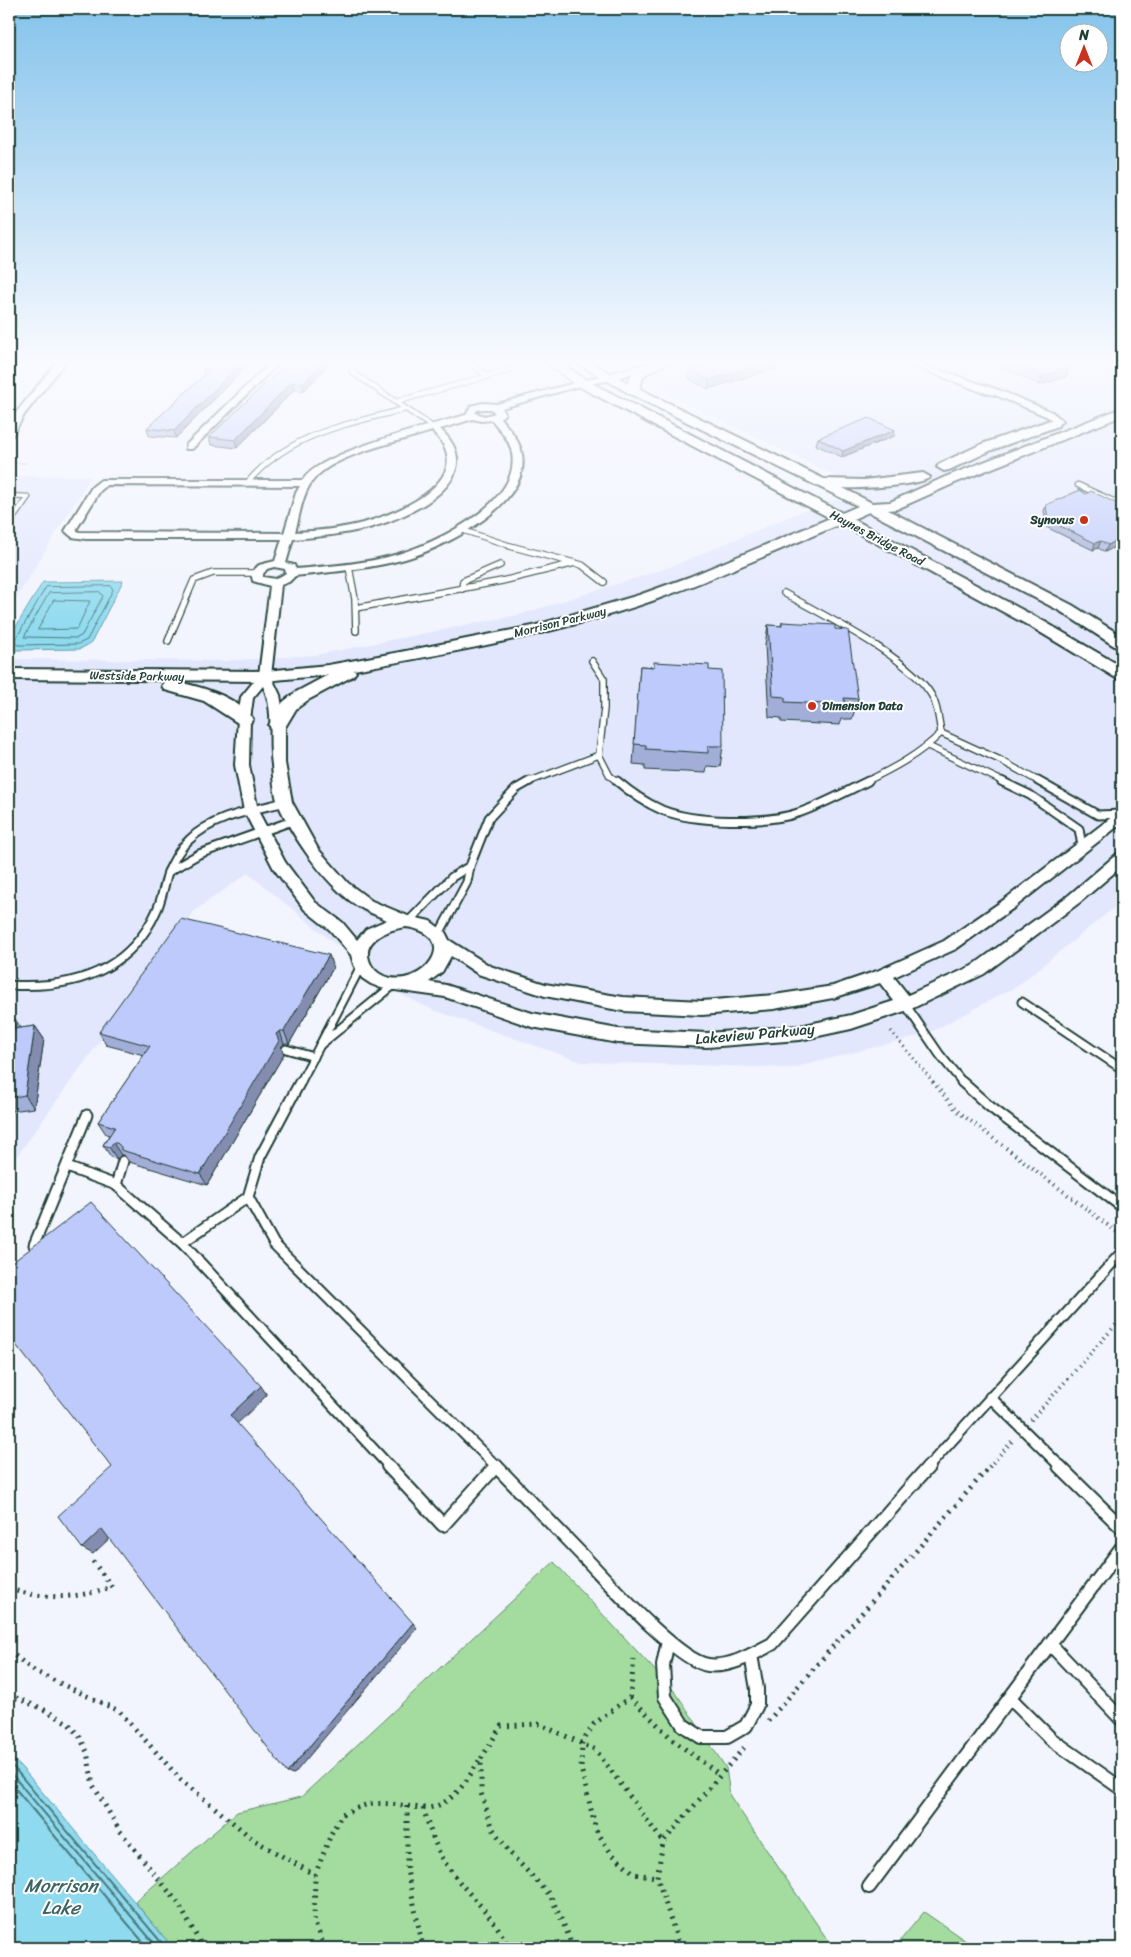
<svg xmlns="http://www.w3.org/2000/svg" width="1131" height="1957" font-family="Sriracha,sans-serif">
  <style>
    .built { fill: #e2e7fd }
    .green { fill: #a4dca0; stroke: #628c6a }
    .water { fill: #8fdaef; stroke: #629ba4 }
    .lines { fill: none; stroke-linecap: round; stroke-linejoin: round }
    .shore-far1 { stroke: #4c7c7f; stroke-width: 1 }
    .shore { stroke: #4c7c7f; stroke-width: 2 }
    .lane-far4-casing { stroke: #1f3d34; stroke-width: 7 }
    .lane-far3-casing { stroke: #1f3d34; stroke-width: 8 }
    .lane-far2-casing { stroke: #1f3d34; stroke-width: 11 }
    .lane-far1-casing { stroke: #1f3d34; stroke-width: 13 }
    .lane-casing { stroke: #1f3d34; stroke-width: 16 }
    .street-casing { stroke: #1f3d34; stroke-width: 4 }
    .secondary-casing { stroke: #1f3d34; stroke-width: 4 }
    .path-far3 { stroke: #1f3d34; stroke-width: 2; stroke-dasharray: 0.5 2.5; stroke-linecap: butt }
    .path-far2 { stroke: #1f3d34; stroke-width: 3; stroke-dasharray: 1 4; stroke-linecap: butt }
    .path-far1 { stroke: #1f3d34; stroke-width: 4; stroke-dasharray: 1 4.5; stroke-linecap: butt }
    .path { stroke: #1f3d34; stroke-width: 5; stroke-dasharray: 2 5.5; stroke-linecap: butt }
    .lane-far4 { stroke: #fff; stroke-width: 4.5 }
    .lane-far3 { stroke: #fff; stroke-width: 5.5 }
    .lane-far2 { stroke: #fff; stroke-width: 7 }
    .lane-far1 { stroke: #fff; stroke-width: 9 }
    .lane { stroke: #fff; stroke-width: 12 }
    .street { fill: #fff; fill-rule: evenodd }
    .secondary { fill: #fff; fill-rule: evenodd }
    .wall { fill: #a3aed8; stroke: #1f3d34 }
    .shaded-wall { fill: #848db0; stroke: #1f3d34 }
    .building { fill: #bdcafb; stroke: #1f3d34 }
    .poi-dot { fill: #c8321e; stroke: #fff; stroke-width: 2 }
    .labels { text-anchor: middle; stroke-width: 4; stroke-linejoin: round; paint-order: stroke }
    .far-poi-label { font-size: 12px; font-weight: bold; fill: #1f3d34; stroke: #fff; text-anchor: end }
    .far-street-label { font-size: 12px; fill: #1f3d34; stroke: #fff }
    .street-label { font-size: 15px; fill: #1f3d34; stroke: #fff }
    .near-water-label { font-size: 19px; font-style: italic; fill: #3b6463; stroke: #fff }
  </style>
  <rect width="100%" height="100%" fill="#f2f4fe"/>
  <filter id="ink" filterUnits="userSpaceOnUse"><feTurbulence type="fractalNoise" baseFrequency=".02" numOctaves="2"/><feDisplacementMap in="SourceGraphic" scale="10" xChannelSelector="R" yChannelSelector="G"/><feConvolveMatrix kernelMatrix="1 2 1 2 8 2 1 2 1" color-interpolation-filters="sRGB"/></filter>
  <g filter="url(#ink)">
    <g class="built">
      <path d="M602,362H1094L1122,375V901L1017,986L929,1033L793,1068L582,1062L431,1009L392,990L248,873L193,912L9,1167V659L223,661L316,655L522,614L670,567L793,515L862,489Z"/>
      <path d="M9,476H91L9,610Z"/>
    </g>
    <g class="green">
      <path d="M554,1562L676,1693L726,1768L730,1796L833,1948H173L135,1902L237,1812L301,1797Z"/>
      <path d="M924,1912L973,1946L978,1948H894Z"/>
    </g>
    <g class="water">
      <path d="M123,581L91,643L80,649L15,650L9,645V638L43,582Z"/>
      <path d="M9,1755L23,1769L173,1948H9Z"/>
    </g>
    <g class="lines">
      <g class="shore-far1">
        <path d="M111,586L113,590L87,640L78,644L18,645L14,642L46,587Z"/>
        <path d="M100,592L103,596L82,635L77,638L24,637L49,593Z"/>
        <path d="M54,600L90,601L77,629L38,630Z"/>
      </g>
      <g class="shore">
        <path d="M9,1762L166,1948"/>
        <path d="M9,1771L158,1948"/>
        <path d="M9,1781L148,1948"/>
      </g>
      <g class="lane-far4-casing">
        <g id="lane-far4">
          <path d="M356,362L352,366V372L434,428"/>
          <path d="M468,362L488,376"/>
          <path d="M395,402L510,370"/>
          <path d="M247,483C289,433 345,425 405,409"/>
          <path d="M1078,485L1122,505"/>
          <path d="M9,496L28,497L9,524"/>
          <path d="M462,530L514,547"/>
        </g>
      </g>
      <g class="lane-far3-casing">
        <g id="lane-far3">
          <path d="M510,546L582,565L604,582"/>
          <path d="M349,567L355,599L356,631"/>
          <path d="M462,589L463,581L500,565"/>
          <path d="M784,593C824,616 910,657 932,696C938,707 939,721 941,733C919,755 892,769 865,782"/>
          <path d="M356,608L502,581L575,563"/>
          <path d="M168,641L194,580L213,573H257"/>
          <path d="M941,733L1000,760L1040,782"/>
          <path d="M928,746L1004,782"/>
          <path d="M599,755L610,776L618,782"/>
          <path d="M528,782L599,755L604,708V679L592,661"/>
        </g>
      </g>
      <g class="lane-far2-casing">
        <g id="lane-far2">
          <path d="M617,781C630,792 646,803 662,810C694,823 765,824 798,813C822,805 845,792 868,781"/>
          <path d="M1001,781L1030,795L1079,829L1082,846"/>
          <path d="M1038,781L1098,815L1122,814"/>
          <path d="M285,802C254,810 213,816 189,840C179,849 174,860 168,872L199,854L295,820"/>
          <path d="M409,921L452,877L470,866"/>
          <path d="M439,934L467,882L470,866L489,818L516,789L530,781"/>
          <path d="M362,964L320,1045L395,984"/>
          <path d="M9,985C71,989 128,973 156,912C162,900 164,885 168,872"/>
          <path d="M1022,1002L1122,1069"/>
          <path d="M905,1004L940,1055L963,1083"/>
          <path d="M286,1049L314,1057"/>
          <path d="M300,1083L320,1045"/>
        </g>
      </g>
      <g class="lane-far1-casing">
        <g id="lane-far1">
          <path d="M300,1082L260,1157L248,1197L274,1244L497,1467"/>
          <path d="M962,1082L989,1106L1122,1207"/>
          <path d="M123,1161L116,1185L182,1243L390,1467"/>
          <path d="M67,1167L116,1185"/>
          <path d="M182,1243L248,1197"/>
          <path d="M34,1245L87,1115"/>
          <path d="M990,1397L1061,1467"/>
          <path d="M928,1467L1122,1252"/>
        </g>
      </g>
      <g class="lane-casing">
        <g id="lane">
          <path d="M388,1466L443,1525L496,1466"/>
          <path d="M496,1466C526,1497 556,1528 586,1559C609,1583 678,1661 708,1665C730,1668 753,1654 772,1644L929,1466"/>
          <path d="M1059,1466L1122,1528"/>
          <path d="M668,1641L663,1665L665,1697L683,1725L701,1737H727L746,1726L757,1705V1689L751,1655"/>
          <path d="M1050,1644L1122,1720"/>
          <path d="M1010,1698L1051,1739L1122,1789"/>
          <path d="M869,1887L1122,1547"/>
        </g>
      </g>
      <g class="street-casing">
        <g id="street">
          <path d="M57,362H65L24,415L12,436L9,437V426L15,414Z"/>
          <path d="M271,362H280L192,449H186V445Z"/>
          <path d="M652,362H665L612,380L583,385L502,408L505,414L500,418C508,427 517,437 521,450C536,502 444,548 405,559C369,569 332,572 295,576L289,582L281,585L271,676L280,695L285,725V763L292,802L318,849L348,883L372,901L408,916L430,921L445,932L449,940L490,966L545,984L623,997L702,1001L774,995L833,986L877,971L944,941L1005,899L1117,813L1122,811V823L1015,907L956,949L894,977L908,995L972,966L1069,895L1117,854L1122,853V866L1079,903L984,974L911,1009L851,1029L800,1040L707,1047L618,1043L532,1027L445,997L381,988L371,984L362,978L354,965L351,955L330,930L305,910L274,869L244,811L235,765L238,719L241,697L259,675L270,586L253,581L251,573L259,565L275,561L282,539H86L72,537L65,531L92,487L101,480H303C319,452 432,425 466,415L471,406L483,403L497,404ZM483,409H491L495,413L485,416L475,413L477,410ZM473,419L481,421L492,420C499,429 508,438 511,449C526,501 436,543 398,554C365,564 330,566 296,569L294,565L286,563L293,539C319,537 344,534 369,528C410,517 493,478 440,429ZM432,431C482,477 400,513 363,523C340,529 318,531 295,532C300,515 302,492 315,478C336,454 401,441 432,431ZM107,485L300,486L296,493L284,533L79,532L76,530L100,491ZM274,567L285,569L286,573L276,579L263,577V574L267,569ZM263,686C275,711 268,738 272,765C273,777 274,792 278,803C291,836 331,893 363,909C370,913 379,916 387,920L366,929L357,940L342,922L315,902L285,862L258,811L249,765L250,719L253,698ZM406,927C465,935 422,991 384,976C377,973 371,967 369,960C362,939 390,929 406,927ZM451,956L478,974L545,996L623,1011L702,1015L774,1009L833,998L880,983L894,1001L851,1015L800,1026L707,1033L618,1029L532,1013L446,985L429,982L442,972Z"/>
          <path d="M904,362H916L1001,391L1052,412L1063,421L1058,424L1046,416L995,395L979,391Z"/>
        </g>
      </g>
      <g class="secondary-casing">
        <g id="secondary">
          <path d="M545,362H559L586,380L842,513L858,506L630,394L576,362H590L628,383C633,364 651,362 668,362L643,376L640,389L824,479L864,480L923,473L930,477C922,486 857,489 843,488L872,503L890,502L945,477L1122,408V416L955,483L897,509L888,510L1072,605L1122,636V648L1116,647L1060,611L869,512L853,519L1045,622L1122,667V679L1116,678L1033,628L841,524C778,550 716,578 652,601C556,634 455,652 354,670L356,672L353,676L308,700L296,709L284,729L278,731L272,729L269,725L283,702L296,692L328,675L265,681L9,679V669L265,671L328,665L395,653L533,626L639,595L689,577L830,518L578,386Z"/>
          <path d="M1053,419L1058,420L1059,423L1058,426L992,450L949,470L944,471L937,467L939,464L982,444Z"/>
          <path d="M171,681C197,685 237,696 253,719L250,723L244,725L238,723L204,701L165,690L162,686L165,682Z"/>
        </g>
      </g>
      <g class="path-far3">
        <path d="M1089,362L1122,380"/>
        <path d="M9,463H27"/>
      </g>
      <path class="path-far2" d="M891,1031L934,1083"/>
      <g class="path-far1">
        <path d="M933,1082L956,1110L1122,1236"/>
        <path d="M1031,1420L1122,1318"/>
        <path d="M989,1467L1014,1439"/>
      </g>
      <g class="path">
        <path d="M9,1589C48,1600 74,1599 112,1587L92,1560"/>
        <path d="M9,1651L34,1671L119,1711L181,1780L254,1840L315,1875"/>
        <path d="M634,1659L630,1697L594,1724L582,1743L581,1768L596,1830L611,1853L635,1874L657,1877"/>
        <path d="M9,1695L41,1708L68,1723L80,1737L87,1752L93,1785L120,1831L178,1903L203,1948"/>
        <path d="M630,1697L673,1740L720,1775"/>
        <path d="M768,1721L990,1466"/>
        <path d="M407,1806V1870L423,1948"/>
        <path d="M423,1808C430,1830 437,1853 451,1871C470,1898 496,1916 508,1948"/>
        <path d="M325,1948L314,1921L315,1875L331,1834L342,1814C351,1811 361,1805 371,1804C389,1802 404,1806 421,1808C450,1810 467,1781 480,1759"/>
        <path d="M572,1948L568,1934L550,1895L510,1853L493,1829L481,1793V1759L501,1726L539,1724L596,1750L663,1842"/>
        <path d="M680,1948L657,1877L663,1842L747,1744"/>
      </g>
      <use href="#lane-far4" class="lane-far4"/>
      <use href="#lane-far3" class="lane-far3"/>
      <use href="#lane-far2" class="lane-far2"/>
      <use href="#lane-far1" class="lane-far1"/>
      <use href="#lane" class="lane"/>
      <use href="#street" class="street"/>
      <use href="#secondary" class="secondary"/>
    </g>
    <g class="wall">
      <path d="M209,362H251L176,438L149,436L147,428L204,375L203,368Z"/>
      <path d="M288,362H331L304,391L294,390L237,448L211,445L209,437Z"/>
      <path d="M997,362H1056L1069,367L1066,377L1040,385L996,365Z"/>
      <path d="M777,368L708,389L689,379L690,370Z"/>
      <path d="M895,430L894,436L842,457L816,445L818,438Z"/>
      <path d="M1086,494L1122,506V543L1105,552L1098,548L1093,550L1046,527L1044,511L1046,505Z"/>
      <path d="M782,622L835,629L858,699L852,719H841L840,725L781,722V718L769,717L765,645L768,625L781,626Z"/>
      <path d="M640,666L709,670L723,746L720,767L707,766L706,773L645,770V765L633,764Z"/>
      <path d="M333,968L289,1044H284L281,1047L284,1054L207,1185L129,1162L124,1155H121L117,1159L111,1157L103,1145L109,1135L106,1134L98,1122L144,1055L106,1045L99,1032Z"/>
      <path d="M9,1020L22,1028L35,1026L44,1039L34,1108L11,1111L10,1123H9Z"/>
    </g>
    <g class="shaded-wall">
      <path d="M242,362H251L176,438L174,431Z"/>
      <path d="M323,362H331L304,391L303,383Z"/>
      <path d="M768,362H778L777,368L708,389L709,380Z"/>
      <path d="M1069,367L1066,377L1040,385L1043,376Z"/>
      <path d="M292,382L294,390L237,448L235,440Z"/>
      <path d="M895,430L894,436L842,457L843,451Z"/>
      <path d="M1122,538V543L1105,552L1108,545Z"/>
      <path d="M1101,541L1098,548L1093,550L1095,543Z"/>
      <path d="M329,955L333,968L289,1044L284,1031Z"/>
      <path d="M15,1019L24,1032L13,1029Z"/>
      <path d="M35,1026L44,1039L34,1108L25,1095Z"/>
      <path d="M280,1031L284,1044L281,1047L284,1054L207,1185L200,1174L276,1034Z"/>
      <path d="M9,1108L11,1111L10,1123L9,1122Z"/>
      <path d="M113,1143L121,1155L117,1159L109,1147Z"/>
      <path d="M261,1386L267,1395L237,1424L230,1415Z"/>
      <path d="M102,1529L112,1536L93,1554L82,1548Z"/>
      <path d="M413,1623L417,1628L294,1774L287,1773Z"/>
    </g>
    <g class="building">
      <path d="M209,362H242L174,431L147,428L211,369L203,368Z"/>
      <path d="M288,362H323L303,383L292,382L235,440L209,437Z"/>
      <path d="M717,362H768L709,380L690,370Z"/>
      <path d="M1013,362H1056L1069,367L1043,376Z"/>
      <path d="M869,418L895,430L843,451L818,438Z"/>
      <path d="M1080,490L1086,494L1091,491L1122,506V538L1108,545L1101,541L1095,543L1048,520L1046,505Z"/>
      <path d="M782,622L835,625V629L848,630L858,699L844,698L845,705L785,702V697L773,696L768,625L782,626Z"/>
      <path d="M654,662L709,665V670L722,671L723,746H708V753L646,749V745L634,744L640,666L654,667Z"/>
      <path d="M181,919L329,955L284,1031H280L276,1034L279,1041L200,1174L121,1150V1147L117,1143H113L109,1147L103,1145L115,1127L98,1122L150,1046L99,1032Z"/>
      <path d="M15,1019L13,1029L35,1026L25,1095L9,1098V1020Z"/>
      <path d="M91,1202L261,1386L230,1415L413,1623L287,1773L102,1529L82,1548L58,1516L112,1467L9,1336V1265Z"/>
    </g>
  </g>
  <linearGradient id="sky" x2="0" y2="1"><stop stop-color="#84c3eb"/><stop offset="0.57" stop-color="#f9faff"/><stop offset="1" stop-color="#f9faff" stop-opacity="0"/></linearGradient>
  <rect width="1131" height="636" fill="url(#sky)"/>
  <g class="poi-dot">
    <circle cx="1084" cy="520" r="5"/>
    <circle cx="812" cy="706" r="5"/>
  </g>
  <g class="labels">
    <g class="far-poi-label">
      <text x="1074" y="524">Synovus</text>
      <text x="822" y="710" text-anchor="start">Dimension Data</text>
    </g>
    <g class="far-street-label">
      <text transform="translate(877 538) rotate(28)" y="4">Haynes Bridge Road</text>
      <text transform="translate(560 622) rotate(-14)" y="4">Morrison Parkway</text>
      <text transform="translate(137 676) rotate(1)" y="4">Westside Parkway</text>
    </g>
    <g class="street-label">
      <text transform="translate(755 1034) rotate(-5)" y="5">Lakeview Parkway</text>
    </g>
    <g class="near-water-label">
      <text x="61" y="1892">Morrison<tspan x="61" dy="22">Lake</tspan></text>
    </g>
  </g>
  <rect width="1131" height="1957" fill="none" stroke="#fff" stroke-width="30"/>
  <rect x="15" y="15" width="1101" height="1927" fill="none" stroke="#1f3d34" stroke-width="2" filter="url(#ink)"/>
  <g transform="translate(1084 48)"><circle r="24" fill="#ffffff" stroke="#a5b1ae"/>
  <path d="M0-4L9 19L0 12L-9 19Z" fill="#c8321e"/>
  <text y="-8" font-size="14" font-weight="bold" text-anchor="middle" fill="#1f3d34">N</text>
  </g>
</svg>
